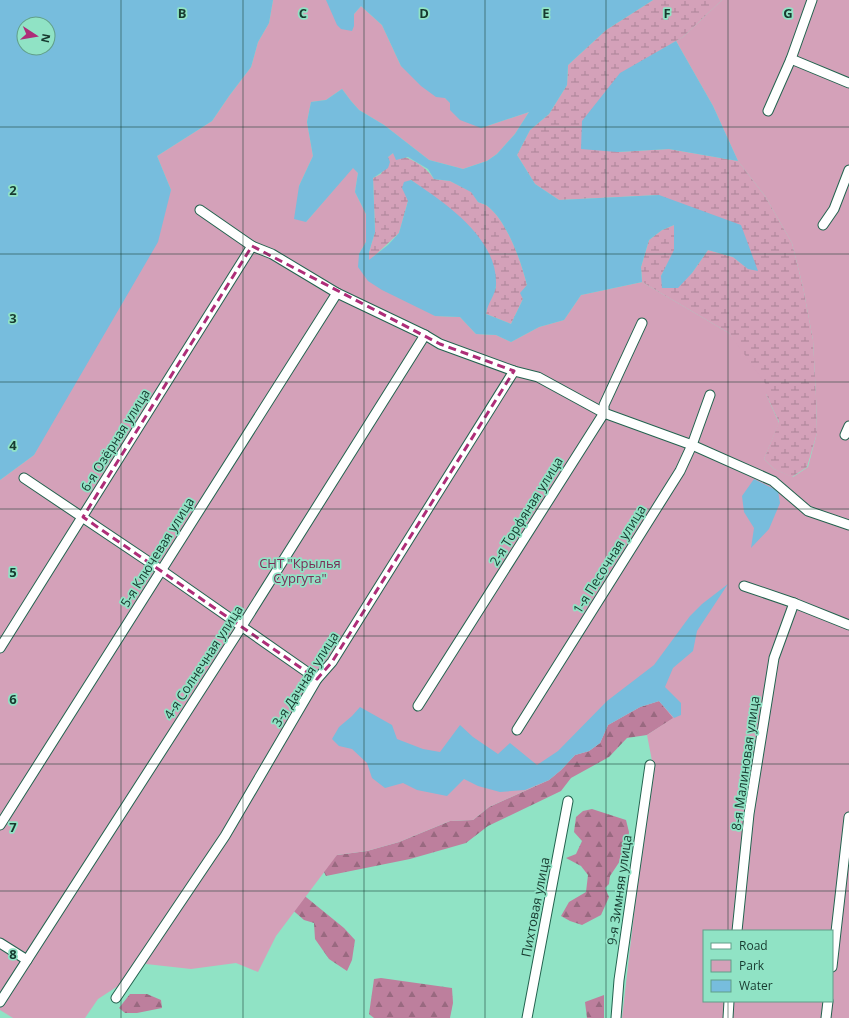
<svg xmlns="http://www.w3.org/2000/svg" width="849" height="1018" font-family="'Open Sans',sans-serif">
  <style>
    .forest { fill: url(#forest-firs) }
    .wetland { fill: url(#wetland-marsh) }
    .green { fill: #d4a1b9; fill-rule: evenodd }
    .water { fill: #77bddd; fill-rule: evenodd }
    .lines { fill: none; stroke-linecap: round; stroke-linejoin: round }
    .minor-casing { stroke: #23634f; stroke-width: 11 }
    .minor { stroke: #fff; stroke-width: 9 }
    .marked { fill: none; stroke: #ae2d78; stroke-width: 3; stroke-dasharray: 8 5; stroke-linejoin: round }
    .grid { fill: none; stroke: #173a2f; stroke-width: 1; stroke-opacity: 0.55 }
    .labels { text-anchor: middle; stroke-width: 3.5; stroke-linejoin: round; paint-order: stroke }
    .street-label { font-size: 13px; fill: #173a2f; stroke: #90e3c5 }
    .park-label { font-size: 13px; fill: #792e57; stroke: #90e3c5 }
    .grid-label { font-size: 13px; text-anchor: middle; font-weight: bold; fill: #173a2f; stroke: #90e3c5; stroke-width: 3.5; stroke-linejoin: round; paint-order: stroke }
  </style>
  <defs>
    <pattern id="forest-firs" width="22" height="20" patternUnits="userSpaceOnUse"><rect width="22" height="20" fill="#bd7f9d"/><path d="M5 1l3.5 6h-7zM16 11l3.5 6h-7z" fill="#996980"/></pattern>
    <pattern id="wetland-marsh" width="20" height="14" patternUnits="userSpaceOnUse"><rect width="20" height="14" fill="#d4a1b9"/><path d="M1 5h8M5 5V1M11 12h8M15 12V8" fill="none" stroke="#ab8497"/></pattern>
  </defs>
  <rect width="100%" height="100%" fill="#90e3c5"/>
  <g class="forest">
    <path d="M659,701L674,718L647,735L627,738L609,757L571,778L561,791L488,826L466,843L410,859L326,876L318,860L337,855L367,851L399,842L450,821L473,820L489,807L549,780L561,770L575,755L589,751L600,743L608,725L640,707Z"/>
    <path d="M592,809L626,820L629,832L626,852L610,876L609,884L605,888L609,897L601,915L582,925L570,921L561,916L569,902L586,892L588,875L581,866L566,858L576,854L582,841L574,832L576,817L583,811Z"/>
    <path d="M272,892L301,893L344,928L355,940L352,960L347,971L329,959L315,939L314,923L304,920Z"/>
    <path d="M381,978L452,988L453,1003L450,1018H374L369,1014L374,979Z"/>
    <path d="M130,994H147L161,1000L162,1008L137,1013H125L119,1008Z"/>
    <path d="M604,995V1018H587L585,1002Z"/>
  </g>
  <g class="wetland">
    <path d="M653,0H722L683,37L620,74L617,152L669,149L738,161L765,196L792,243L803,287L813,340L816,396L817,433L807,467L792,477L774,469L764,459L779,422L766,394L729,333L642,282L641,267L649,240L662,230L674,225L675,250L661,276L692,273L708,250L733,257L748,269L659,195L559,200L535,184L517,155L530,130L549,114L567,85L568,65L606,30Z"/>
    <path d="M393,153C410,158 424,164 434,179L450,181L472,192L478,202C480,203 484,204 486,205C507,220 521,261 527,285L521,293L523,299L511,324L486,314L487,307L496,287L471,228L444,204L411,180L408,201L399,233L369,261V252L375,232L373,178L381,174L388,157Z"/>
  </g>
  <path class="green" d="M273,0H326L354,26V14L361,6L382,25L401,66L445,98L481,128L529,112L515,134L497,154L487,161L463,169L429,160L384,125L359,110L351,101L342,89L326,100L311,102L307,122L313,156L299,186L306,222L353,167L358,173L355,192L366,214V242L359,254L435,316L460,317L476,334L496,335L511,342L539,327L564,320L581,295L642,282L729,333L767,386L766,394L779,423L764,459L774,469L793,477L808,467L817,433L816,396L813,340L803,287L792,243L765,196L738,161L713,106L676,41L683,37L722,0H849V1018H622L635,905L654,771L647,735L673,718L659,701L640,707L608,725L600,743L589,751L575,755L561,770L549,780L489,807L473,820L450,821L399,842L367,851L337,855L276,936L258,972L236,963L191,969L137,963L121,984L98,999L85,1018H13L0,1010V480L34,455L171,190L157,156L212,121L229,96L251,67L258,42L269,23ZM704,931H832V1001H704Z"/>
  <g class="water">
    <path d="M0,0H273L269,23L258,42L251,67L229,96L212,121L157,156L171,190L158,242L34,455L0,480ZM24,24H48V48H24Z"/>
    <path d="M326,0H653L606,30L568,65L567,85L549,114L530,130L517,155L535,184L559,200L659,195L741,225L758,271L748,269L733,257L708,250L692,273L678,288H662L661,276L674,250V225L662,230L649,240L641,267L642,282L581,295L564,320L539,327L511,342L496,335L476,334L460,317L435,316L382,290L368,281L358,267L359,254L366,242V214L355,192L358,173L353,168L306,222L294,219L299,186L313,156L307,122L311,102L326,100L342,89L351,101L359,110L384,125L429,160L463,169L487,161L497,154L515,134L529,112L481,128L460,120L450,110V103L445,98L436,97L421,86L401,66L382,25L361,6L354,14V26L352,31L341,29L337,25ZM393,153L396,160L408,157L428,169L434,179L450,181L471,192L478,202C480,203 484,204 486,205C507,220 521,261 527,285L520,293L523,299L511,324L486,314C487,304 496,294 496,285C498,238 445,203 411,180L404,182L402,188L408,201L399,233L388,245L369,260V252L375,232L373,178L388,168L390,162L388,157Z"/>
    <path d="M676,41L713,106L738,161L669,149L617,152L581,149L582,121L620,73Z"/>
    <path d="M754,479L778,491L780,503L769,529L751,548L754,528L744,512L742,496Z"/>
    <path d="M728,584L697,631L693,651L673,668L665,687L681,703V715L674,718L659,701L640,707L608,725L600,743L589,751L575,755L561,770L549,780L525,790L500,792L478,786L464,779L447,796L417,790L403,783L385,788L372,778L367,763L352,749L339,746L332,739L339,727L352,716L360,707L392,725L397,739L423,749L440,752L460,725L473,737L498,754L510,743L537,765L558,751L607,701L654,665L690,616L702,604Z"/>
  </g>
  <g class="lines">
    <g class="minor-casing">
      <g id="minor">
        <path d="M791,59L849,83"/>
        <path d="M768,111L791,59L812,0"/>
        <path d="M200,210L252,246L272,254L337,293L425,335L440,344L514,371L538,377L604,413L692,445L773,481L808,511L849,525"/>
        <path d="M823,225L834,209L849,170"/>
        <path d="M845,435L849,426"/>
        <path d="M24,478L161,570L317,679"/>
        <path d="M744,586L794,603L849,625"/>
        <path d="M0,648L252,246"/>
        <path d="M418,706L604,413V405L642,323"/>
        <path d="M517,730L680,471L692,445L710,395"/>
        <path d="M0,825L337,293"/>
        <path d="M737,931L749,814L774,658L794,603"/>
        <path d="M0,943L27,960"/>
        <path d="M832,967L849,817"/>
        <path d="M116,998L225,836L317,679L332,662L514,371"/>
        <path d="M0,1002L242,626L425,335"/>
        <path d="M527,1018L568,801"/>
        <path d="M616,1018L619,980L650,765"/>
        <path d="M728,1018L729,1001"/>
        <path d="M826,1018L828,1001"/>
      </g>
    </g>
    <use href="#minor" class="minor"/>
  </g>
  <path class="marked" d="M252,246L440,344L514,371L332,662L317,679L83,517Z"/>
  <path class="grid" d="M121,0V1018M243,0V1018M364,0V1018M485,0V1018M606,0V1018M728,0V931M0,127H849M0,254H849M0,382H849M0,509H849M0,636H849M0,764H849M0,891H849M728,1001V1018"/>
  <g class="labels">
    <g class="street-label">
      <text transform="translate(115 440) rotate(-58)" y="5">6-я Озёрная улица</text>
      <text transform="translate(526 511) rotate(-58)" y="5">2-я Торфяная улица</text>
      <text transform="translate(157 552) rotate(-58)" y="5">5-я Ключевая улица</text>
      <text transform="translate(609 559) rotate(-58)" y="5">1-я Песочная улица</text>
      <text transform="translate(203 662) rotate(-57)" y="5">4-я Солнечная улица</text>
      <text transform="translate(305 679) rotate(-57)" y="5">3-я Дачная улица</text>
      <text transform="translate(745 763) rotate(-82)" y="5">8-я Малиновая улица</text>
      <text transform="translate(619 890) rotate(-82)" y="5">9-я Зимняя улица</text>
      <text transform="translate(535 907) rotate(-79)" y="5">Пихтовая улица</text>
    </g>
    <g class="park-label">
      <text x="300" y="568">CНТ "Крылья<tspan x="300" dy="15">Сургута"</tspan></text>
    </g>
  </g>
  <g class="grid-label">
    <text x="182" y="18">B</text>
    <text x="303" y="18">C</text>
    <text x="424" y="18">D</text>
    <text x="546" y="18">E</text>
    <text x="667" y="18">F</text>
    <text x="788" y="18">G</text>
    <text x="13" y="195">2</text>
    <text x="13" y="323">3</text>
    <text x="13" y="450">4</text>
    <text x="13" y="577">5</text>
    <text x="13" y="704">6</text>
    <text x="13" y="832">7</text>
    <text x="13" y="959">8</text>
  </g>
  <rect x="703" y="930" width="130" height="72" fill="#90e3c5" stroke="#609f89"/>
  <rect x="711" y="943" width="20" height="6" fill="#ffffff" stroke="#609f89"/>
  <text x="739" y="950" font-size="12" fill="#173a2f">Road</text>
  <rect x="711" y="960" width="20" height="12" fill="#d4a1b9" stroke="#609f89"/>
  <text x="739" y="970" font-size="12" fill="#173a2f">Park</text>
  <rect x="711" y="980" width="20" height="12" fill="#77bddd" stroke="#609f89"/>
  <text x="739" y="990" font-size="12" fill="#173a2f">Water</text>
  <g transform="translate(36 36) rotate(102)"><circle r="19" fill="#90e3c5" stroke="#609f89"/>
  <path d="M0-3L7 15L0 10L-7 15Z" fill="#ae2d78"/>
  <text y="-6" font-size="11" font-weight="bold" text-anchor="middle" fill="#173a2f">N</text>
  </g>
</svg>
